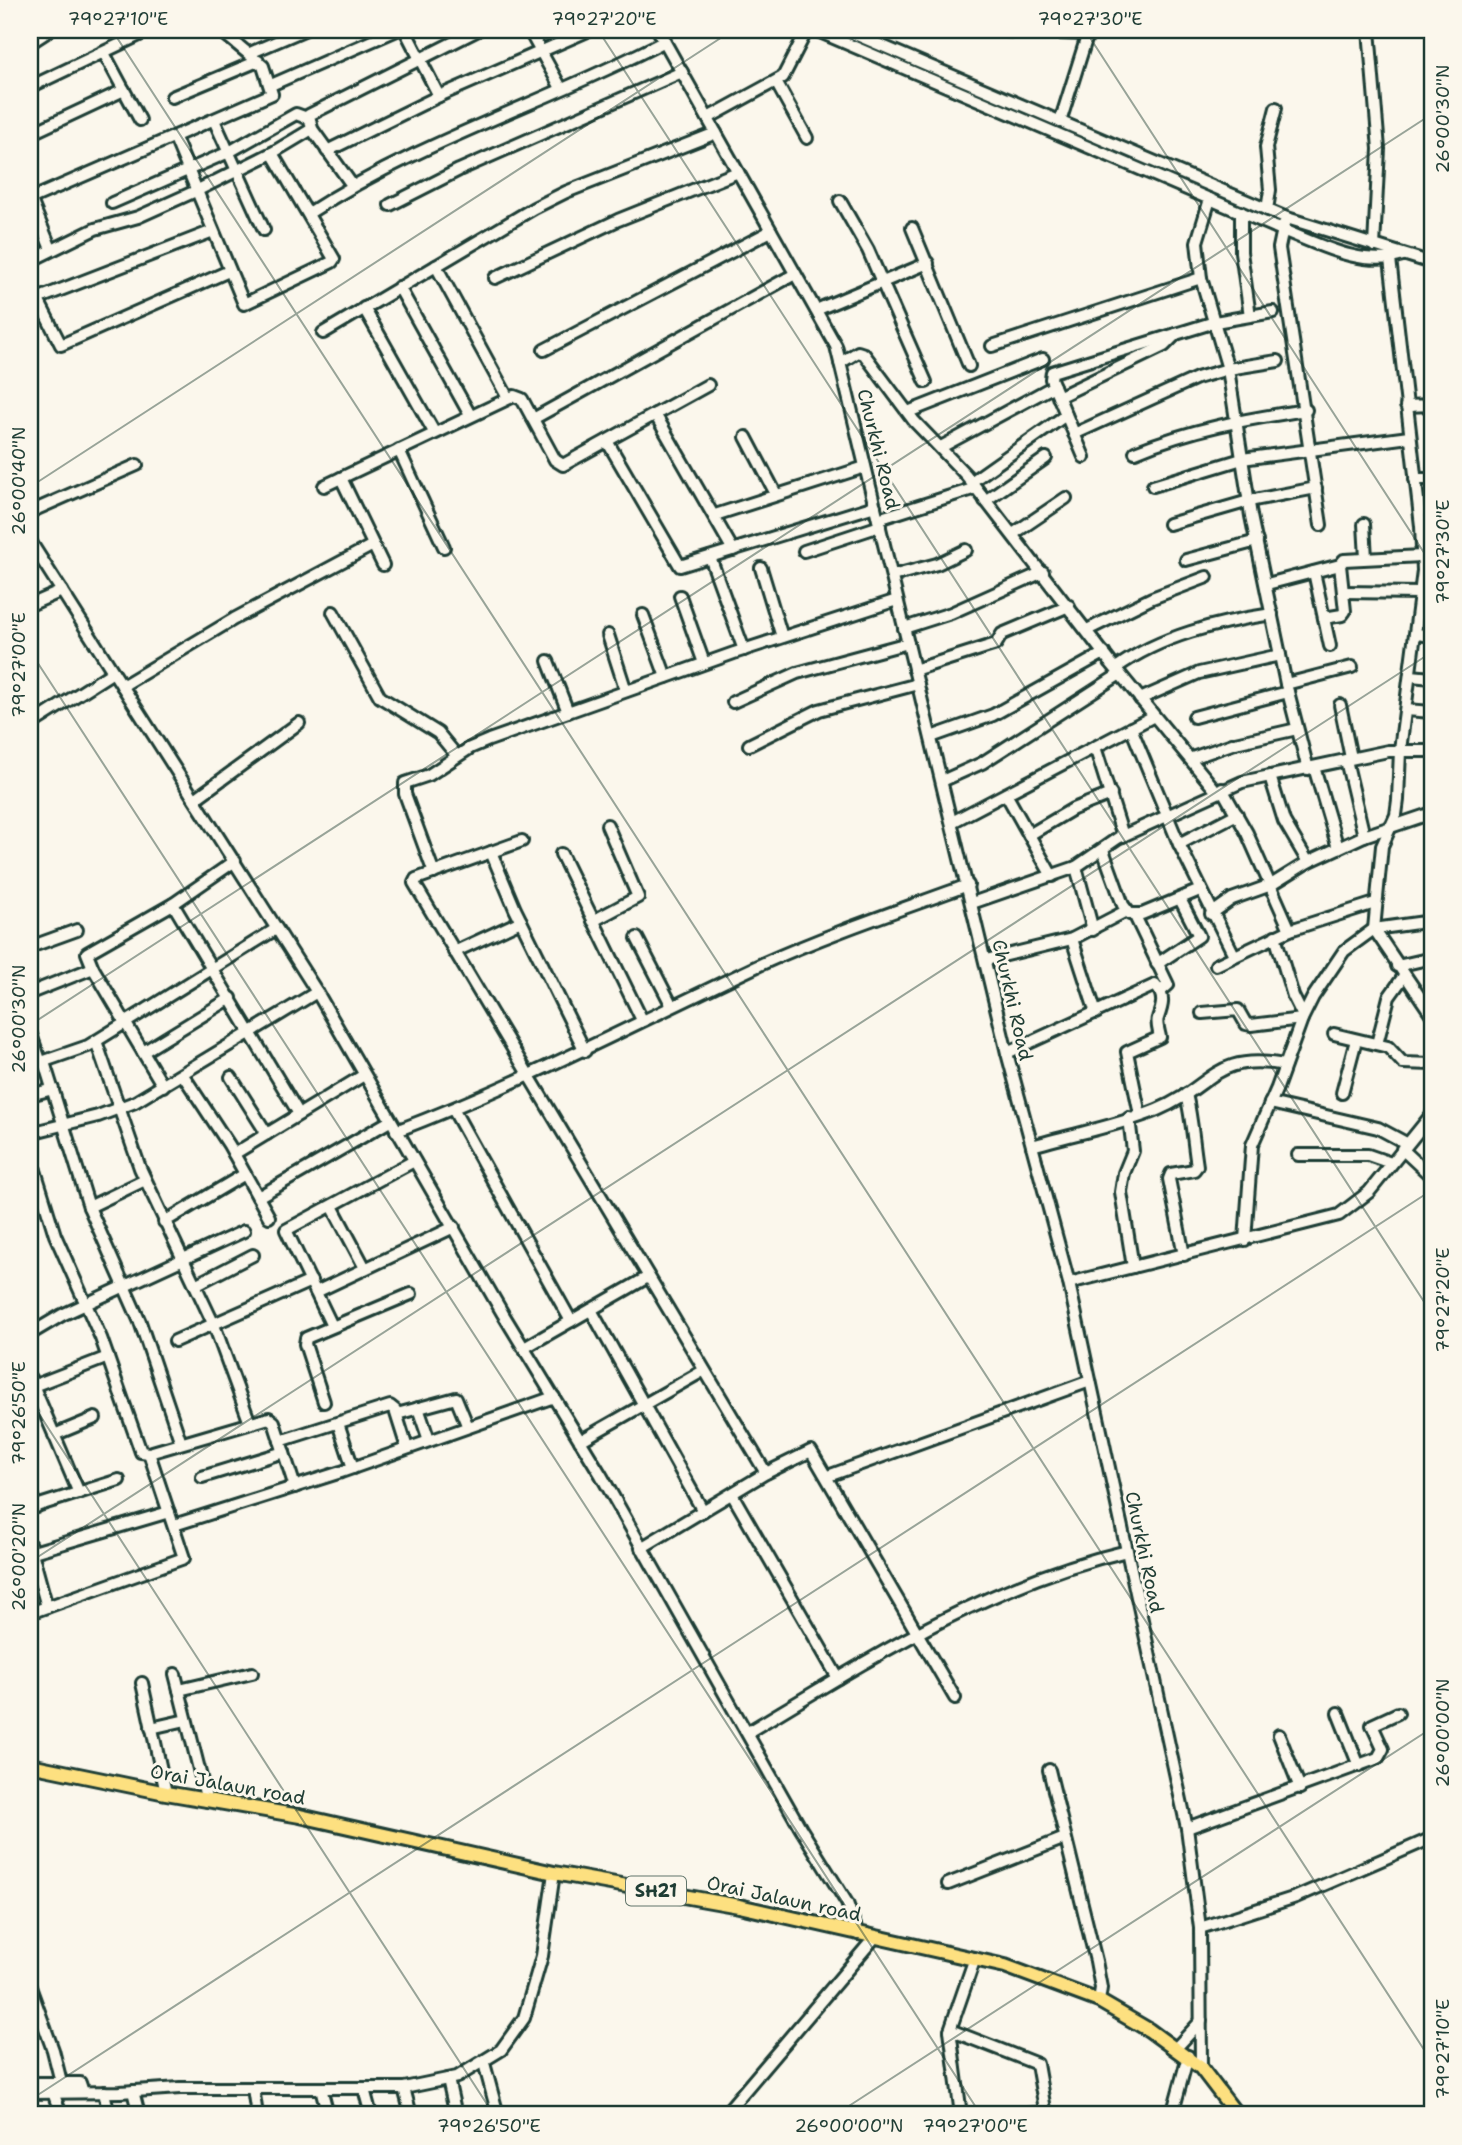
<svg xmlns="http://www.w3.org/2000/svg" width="1462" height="2145" font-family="'Shantell Sans',sans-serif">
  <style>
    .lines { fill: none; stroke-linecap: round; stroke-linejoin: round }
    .minor-casing { stroke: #1f3d34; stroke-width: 16 }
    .major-casing { stroke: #1f3d34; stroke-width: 18 }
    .minor { stroke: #fbf7ec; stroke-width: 10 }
    .major { stroke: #fde080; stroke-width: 12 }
    .ticks { fill: none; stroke: #1f3d34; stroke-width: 2; stroke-opacity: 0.45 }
    .labels { text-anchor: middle; stroke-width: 6; stroke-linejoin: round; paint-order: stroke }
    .shield { fill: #fbf7ec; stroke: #61756b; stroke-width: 2 }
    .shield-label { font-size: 18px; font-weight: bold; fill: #1f3d34 }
    .street-label { font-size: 19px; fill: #1f3d34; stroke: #fbf7ec }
    .neatline { fill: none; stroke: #1f3d34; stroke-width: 2.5 }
    .ticks-label { font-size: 18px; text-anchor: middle; fill: #1f3d34 }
  </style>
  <rect width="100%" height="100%" fill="#fbf7ec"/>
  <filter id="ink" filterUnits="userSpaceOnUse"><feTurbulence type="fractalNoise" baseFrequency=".0143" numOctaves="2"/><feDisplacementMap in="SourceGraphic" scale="14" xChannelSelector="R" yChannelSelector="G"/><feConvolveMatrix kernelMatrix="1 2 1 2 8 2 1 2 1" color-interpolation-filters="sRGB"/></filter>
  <g filter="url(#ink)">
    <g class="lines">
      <g class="minor-casing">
        <g id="minor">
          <path d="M405,30L439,96"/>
          <path d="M529,30L561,88"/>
          <path d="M658,30L836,346L1007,1053L1069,1283L1187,1828L1200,1928L1201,2068"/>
          <path d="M815,30L1275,227C1315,242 1360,269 1403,255"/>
          <path d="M845,30L1287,218L1432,263"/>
          <path d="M1369,30L1379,149L1374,246"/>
          <path d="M1004,31L1088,34"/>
          <path d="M30,43L50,30"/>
          <path d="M104,53L140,120"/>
          <path d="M250,53L304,30"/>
          <path d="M776,82L807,138"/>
          <path d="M271,85L397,30"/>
          <path d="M30,87L150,30"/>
          <path d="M172,97L258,61"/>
          <path d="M708,118L783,77L807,30"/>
          <path d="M214,120L264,230"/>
          <path d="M1060,122L1089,30"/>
          <path d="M30,134L124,90"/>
          <path d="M175,138L244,304L332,262L334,259L272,153"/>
          <path d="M327,151L439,96L590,30"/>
          <path d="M352,185L312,129L309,115L478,30"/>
          <path d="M30,198L51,249"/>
          <path d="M30,199L272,94L263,66L220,30"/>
          <path d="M1210,199L1197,242L1201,278L1228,369L1251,516L1286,684L1308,769"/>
          <path d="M840,201L868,250L926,382"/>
          <path d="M112,203L229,152L296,114L307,118"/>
          <path d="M390,205L459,170L682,72"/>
          <path d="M1267,210L1270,190L1266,147L1276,108"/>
          <path d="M1241,212V252L1250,316"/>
          <path d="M309,213C423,139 546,103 665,41"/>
          <path d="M1284,224L1279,248L1321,525"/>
          <path d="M912,228L969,366"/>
          <path d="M1390,259L1421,526L1423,571L1400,750L1398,800L1396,815L1382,846L1374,929L1432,1015"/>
          <path d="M30,261L95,229L138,217L198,190L272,153L312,129"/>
          <path d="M436,266L508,398"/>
          <path d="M495,278L618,220L738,172"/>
          <path d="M30,284L61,345L229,271"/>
          <path d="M399,287L470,415"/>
          <path d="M37,299L213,231"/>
          <path d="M364,308L434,432"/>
          <path d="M816,310L928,263"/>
          <path d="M323,333L534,208L566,192L716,133"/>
          <path d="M992,346L1201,278"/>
          <path d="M544,350L771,231"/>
          <path d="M840,363L858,352L864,354L914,421L966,475L1111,663L1217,792"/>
          <path d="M1058,397L1164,346L1176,334"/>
          <path d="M1406,406L1432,405"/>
          <path d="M908,412L1043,359"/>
          <path d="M655,414L733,550"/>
          <path d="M533,419L795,274"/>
          <path d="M1074,434L1197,378L1228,369L1278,361"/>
          <path d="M746,437L776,494"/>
          <path d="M607,441L680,566L875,506"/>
          <path d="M941,447L1054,386"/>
          <path d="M399,450L444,547"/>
          <path d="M1135,452C1191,429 1246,419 1306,410"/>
          <path d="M1084,457L1051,379L1052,372L1215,322L1273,312"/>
          <path d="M341,478L383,565"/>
          <path d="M1415,479H1432"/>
          <path d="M971,482L1066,415"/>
          <path d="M324,486L514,396L522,399L555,460L563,465L708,385"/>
          <path d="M1153,486L1242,459L1409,437"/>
          <path d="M985,501L1046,458"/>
          <path d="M30,512L137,465"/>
          <path d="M715,515L865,467"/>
          <path d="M878,519L976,488"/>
          <path d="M1169,524L1249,501L1316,488"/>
          <path d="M1364,524L1366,558"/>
          <path d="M1013,534L1066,498"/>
          <path d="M30,541L317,992L503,1314L601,1475L801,1829L847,1903L858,1934"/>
          <path d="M804,551L880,526"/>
          <path d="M710,557L744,650"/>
          <path d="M1186,560L1257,541"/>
          <path d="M761,568L782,637"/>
          <path d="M1314,572L1330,646"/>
          <path d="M892,576L937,564L966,550"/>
          <path d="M1267,584L1340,565"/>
          <path d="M1343,592L1421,593"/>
          <path d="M680,596L704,663"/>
          <path d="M30,605L62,591"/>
          <path d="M333,612L380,697L438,733L457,756"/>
          <path d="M643,615L666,677"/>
          <path d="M1324,618L1342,615L1345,611L1340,565L1344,560L1422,556"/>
          <path d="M904,628L951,613L1043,572"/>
          <path d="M1087,630L1152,598L1207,577"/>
          <path d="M1417,634L1432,636"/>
          <path d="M608,635L626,691"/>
          <path d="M548,661L568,712"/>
          <path d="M1116,668C1160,636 1218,622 1272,614"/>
          <path d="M914,670L996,644L1002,634L1069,606"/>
          <path d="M1411,676L1432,678"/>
          <path d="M1286,684L1352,667"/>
          <path d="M122,686L234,619L373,545"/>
          <path d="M1140,699L1199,673L1280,655"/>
          <path d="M733,702L797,673L908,643"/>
          <path d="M1340,705L1351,758"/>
          <path d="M1406,710L1432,712"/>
          <path d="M1194,717L1288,692"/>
          <path d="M30,725L113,672"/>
          <path d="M1131,728L1179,844L1234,955"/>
          <path d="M931,737L993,715L1104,653"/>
          <path d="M749,745L819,710L918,684"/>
          <path d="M1095,747L1123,836"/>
          <path d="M1192,758L1235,743L1297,729"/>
          <path d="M1346,760L1364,836"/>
          <path d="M1314,767L1338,848"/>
          <path d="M1270,776L1284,821L1308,862"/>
          <path d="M942,781L982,763L1120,674"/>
          <path d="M1222,789L1247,833L1290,930"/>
          <path d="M1006,794L1052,876"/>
          <path d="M195,799L299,723"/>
          <path d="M952,822L1154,716"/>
          <path d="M1029,835L1073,809L1111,794"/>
          <path d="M522,841L416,879L414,883L766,1473"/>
          <path d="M1179,844L1237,814"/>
          <path d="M1103,850L1123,905L1130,914H1142L1200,890"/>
          <path d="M491,852L515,909L585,1051"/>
          <path d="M561,854L642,1020"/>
          <path d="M1076,867L1093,930"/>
          <path d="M434,873L405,794V783L429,775L470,748L489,740L734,653L897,600"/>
          <path d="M972,903L1076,867L1118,838L1242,782L1388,751H1432"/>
          <path d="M173,904L299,1114"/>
          <path d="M1211,914L1232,899L1271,885L1308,862L1364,836L1432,813"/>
          <path d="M1135,916L1168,985L1161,991"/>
          <path d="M593,921L638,897L607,825"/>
          <path d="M1275,936L1293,996L1303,1016"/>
          <path d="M637,938L672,1006"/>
          <path d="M1072,939L1096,1013"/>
          <path d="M30,947L77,930"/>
          <path d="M454,952L521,921"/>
          <path d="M986,960L1072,939L1126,911"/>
          <path d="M1157,964L1199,936L1180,899"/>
          <path d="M1216,965L1290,930L1375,903"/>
          <path d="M1397,966L1432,958"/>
          <path d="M30,993L93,968"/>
          <path d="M1202,1013L1238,1010L1246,1024L1251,1025L1302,1019"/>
          <path d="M30,1032L41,1063"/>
          <path d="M1334,1034L1388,1047L1403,1063L1432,1064"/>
          <path d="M96,1041L140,1168L214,1325L250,1423"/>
          <path d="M1377,1044L1389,997L1404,976"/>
          <path d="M143,1052L231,998"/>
          <path d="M1007,1053L1155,985C1166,996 1162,1007 1158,1018C1156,1023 1159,1032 1160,1037L1127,1052L1140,1115"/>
          <path d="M44,1062L89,1207L140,1322L181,1443"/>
          <path d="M30,1066L88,1046L276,929"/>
          <path d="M183,1075L229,1145L269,1217"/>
          <path d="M231,1077L267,1134"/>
          <path d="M163,1086L93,968L87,953L173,904L235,861"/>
          <path d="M1342,1093L1356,1040"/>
          <path d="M30,1095L53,1089"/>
          <path d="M1270,1103L1378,1128L1406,1143"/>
          <path d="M453,1109L571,1321"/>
          <path d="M1129,1118L1133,1151L1124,1173L1121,1192L1133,1267"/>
          <path d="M396,1131C523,1083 642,1020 764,963C831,933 900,910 968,885"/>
          <path d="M30,1133L98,1116L135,1102L317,992"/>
          <path d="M1032,1146C1073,1134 1118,1126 1157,1110C1213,1087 1213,1052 1285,1065"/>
          <path d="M1402,1149L1432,1177"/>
          <path d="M30,1154L55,1235L101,1338L141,1452L149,1453L269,1418L274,1422L295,1487"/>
          <path d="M234,1154L364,1075"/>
          <path d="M1298,1155H1368L1391,1163"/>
          <path d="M258,1197L390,1121"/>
          <path d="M332,1206L365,1268"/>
          <path d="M89,1207L145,1180"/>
          <path d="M164,1222L245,1174"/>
          <path d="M1245,1240L1252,1145L1277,1088L1302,1019L1313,997L1344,951L1374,929L1432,921"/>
          <path d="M1184,1255L1169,1179L1171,1174L1194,1170L1197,1166C1193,1140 1192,1119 1186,1094"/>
          <path d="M1069,1283L1339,1215L1369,1192L1432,1114"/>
          <path d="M195,1285L253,1255"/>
          <path d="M316,1292L454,1227"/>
          <path d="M591,1310L703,1511"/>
          <path d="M332,1326L286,1230L414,1161"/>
          <path d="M30,1334L62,1315L244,1231"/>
          <path d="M175,1341L311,1281"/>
          <path d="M524,1348L648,1277"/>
          <path d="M30,1378L79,1493"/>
          <path d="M33,1386L108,1357"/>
          <path d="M324,1402L305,1344L306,1338L411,1294"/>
          <path d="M418,1408L429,1440"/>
          <path d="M397,1414L456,1398L468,1427"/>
          <path d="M338,1423L353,1468"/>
          <path d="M54,1435L95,1418"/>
          <path d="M280,1441L390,1406L395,1410L407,1448"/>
          <path d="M580,1441L703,1371"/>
          <path d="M828,1476L1090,1381"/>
          <path d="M202,1477L284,1452"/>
          <path d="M30,1492L36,1507"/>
          <path d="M732,1494L838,1678"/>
          <path d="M30,1508L119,1480"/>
          <path d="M174,1525L341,1472L554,1397"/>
          <path d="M30,1545L47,1607"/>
          <path d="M641,1548L766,1473L811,1451L955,1698"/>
          <path d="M30,1553L169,1512"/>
          <path d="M30,1613L184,1558L149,1453"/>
          <path d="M175,1674L207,1801"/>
          <path d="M142,1683L166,1793"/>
          <path d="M179,1690L252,1673"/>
          <path d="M1338,1713L1359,1766"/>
          <path d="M151,1728L186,1720"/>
          <path d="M748,1732C870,1659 986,1584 1127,1551"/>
          <path d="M1279,1735L1300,1788"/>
          <path d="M1049,1770L1096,1961L1101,1988L1099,2001"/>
          <path d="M1187,1828L1378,1758L1383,1749L1372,1725L1398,1713"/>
          <path d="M948,1884L1065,1838"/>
          <path d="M1200,1928L1296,1897L1432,1838"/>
          <path d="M30,1987L53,2050L61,2082"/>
          <path d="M950,2030L1037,2064L1046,2115"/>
          <path d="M1176,2048L1201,2021"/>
          <path d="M484,2063L498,2115"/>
          <path d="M448,2079L456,2115"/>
          <path d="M30,2083H80L83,2092"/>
          <path d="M253,2088L257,2115"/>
          <path d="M321,2088L328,2115"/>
          <path d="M404,2088L411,2115"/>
          <path d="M364,2089L371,2115"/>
          <path d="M133,2091L139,2115"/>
          <path d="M53,2092L61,2115"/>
          <path d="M104,2092L109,2115"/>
          <path d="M30,2093L120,2092L180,2088H404L457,2077L501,2050L524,2018L542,1956L554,1873"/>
          <path d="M724,2115L875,1937"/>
          <path d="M961,2115L950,2030L975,1958"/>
          <path d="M1017,2115L1046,2112"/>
          <path d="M1172,2115L1188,2056"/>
        </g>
      </g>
      <g class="major-casing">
        <path id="major" d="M30,1765L166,1793L300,1816L554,1873L739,1906L1005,1966L1099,2001L1149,2030L1201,2068L1237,2115"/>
      </g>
      <use href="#minor" class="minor"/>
      <use href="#major" class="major"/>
    </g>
  </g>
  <path class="ticks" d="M112,30L1432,2062M598,30L1432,1314M1085,30L1432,565M30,487L733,30M30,651L981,2115M30,1025L1432,114M30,1400L494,2115M30,1562L1432,652M30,2100L1432,1190M835,2115L1432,1728"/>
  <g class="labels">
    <rect class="shield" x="626" y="1876.5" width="60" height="29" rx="5"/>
    <g class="shield-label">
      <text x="656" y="1897">SH21</text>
    </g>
    <g class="street-label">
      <text transform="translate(879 449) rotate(76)" y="7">Churkhi Road</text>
      <text transform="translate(1013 1000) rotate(77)" y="7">Churkhi Road</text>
      <text transform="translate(1145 1552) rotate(78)" y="7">Churkhi Road</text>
      <text transform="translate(228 1784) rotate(10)" y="7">Orai Jalaun road</text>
      <text transform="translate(784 1898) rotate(12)" y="7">Orai Jalaun road</text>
    </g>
  </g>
  <rect width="1462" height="2145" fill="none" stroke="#fbf7ec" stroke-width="77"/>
  <rect x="38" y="38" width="1386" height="2068" class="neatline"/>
  <g class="ticks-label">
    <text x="118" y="25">79°27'10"E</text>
    <text x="604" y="25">79°27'20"E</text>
    <text x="1090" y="25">79°27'30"E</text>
    <text transform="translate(1443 119) rotate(-90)" y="6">26°00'30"N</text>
    <text transform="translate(19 481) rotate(-90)" y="6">26°00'40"N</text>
    <text transform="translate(1443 552) rotate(-90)" y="6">79°27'30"E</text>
    <text transform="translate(19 665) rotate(-90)" y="6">79°27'00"E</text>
    <text transform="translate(19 1019) rotate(-90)" y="6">26°00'30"N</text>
    <text transform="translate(1443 1300) rotate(-90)" y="6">79°27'20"E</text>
    <text transform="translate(19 1413) rotate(-90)" y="6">79°26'50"E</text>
    <text transform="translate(19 1557) rotate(-90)" y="6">26°00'20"N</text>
    <text transform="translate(1443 1733) rotate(-90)" y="6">26°00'00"N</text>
    <text transform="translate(1443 2049) rotate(-90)" y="6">79°27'10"E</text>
    <text x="489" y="2132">79°26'50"E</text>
    <text x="849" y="2132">26°00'00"N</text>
    <text x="975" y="2132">79°27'00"E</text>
  </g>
</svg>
